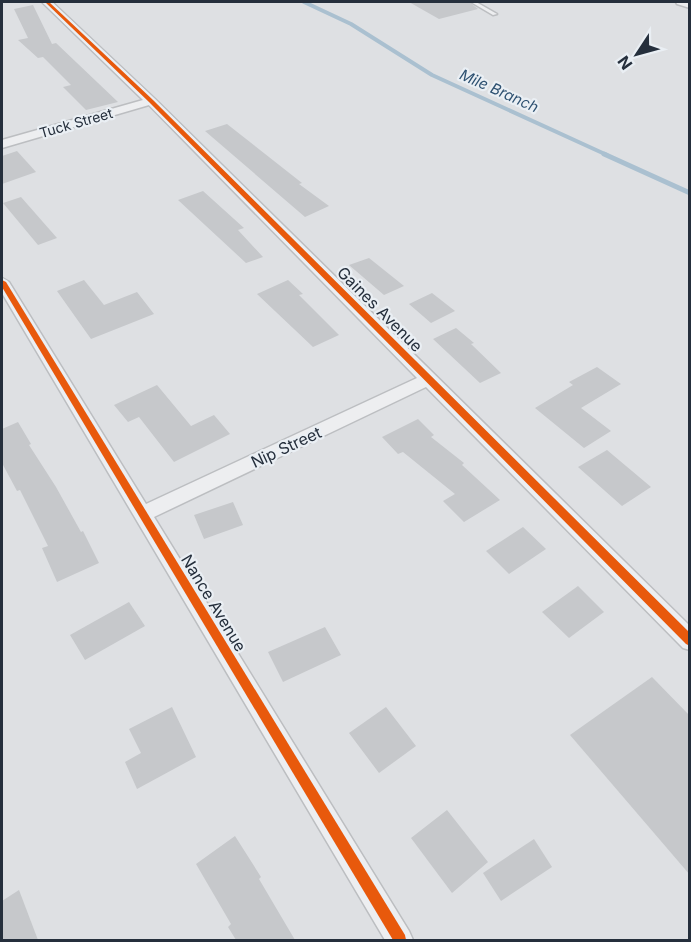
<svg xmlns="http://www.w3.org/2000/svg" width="691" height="942" font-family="Inter,sans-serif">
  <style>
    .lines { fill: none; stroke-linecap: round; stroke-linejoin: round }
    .stream-far1 { stroke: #aac0d0; stroke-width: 4 }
    .stream { stroke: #aac0d0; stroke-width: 5 }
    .building { fill: #c6c8cb }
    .service-casing { stroke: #bcbec1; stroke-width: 3 }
    .minor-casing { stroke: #bcbec1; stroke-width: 3 }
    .service { fill: #edeef0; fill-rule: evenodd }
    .minor { fill: #edeef0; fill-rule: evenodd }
    .cycleway-casing { stroke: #eaeff4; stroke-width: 4 }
    .cycleway { fill: #e8590c; fill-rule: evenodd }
    .labels { text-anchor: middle; stroke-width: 4.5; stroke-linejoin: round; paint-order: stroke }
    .far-street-label { font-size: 14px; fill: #252f3c; stroke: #eaeff4 }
    .far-water-label { font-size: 15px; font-style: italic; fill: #2e5171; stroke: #eaeff4 }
    .street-label { font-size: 16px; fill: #252f3c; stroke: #eaeff4 }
  </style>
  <rect width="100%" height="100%" fill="#dee0e3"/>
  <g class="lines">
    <path class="stream-far1" d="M304,2L351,24L432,75L607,155"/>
    <path class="stream" d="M604,154L690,193"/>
  </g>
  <g class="building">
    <path d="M409,2H469L478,9L439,19Z"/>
    <path d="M33,5L52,44L56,43L118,102L86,110L63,87L71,85L43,57L38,58L18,40L28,38L14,9Z"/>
    <path d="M227,124L302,183L299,184L329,206L305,217L205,131Z"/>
    <path d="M17,151L36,172L2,184V156Z"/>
    <path d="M203,191L244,228L238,230L263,257L246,263L178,200Z"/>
    <path d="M21,197L57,238L38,245L3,203Z"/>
    <path d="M369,258L404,286L384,295L349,265Z"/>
    <path d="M84,280L104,305L137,292L154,314L91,339L57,291Z"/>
    <path d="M288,280L303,294L299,295L339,335L313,347L257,294Z"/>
    <path d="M432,293L455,311L431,323L409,304Z"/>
    <path d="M456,328L474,343L471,344L501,373L480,383L433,339Z"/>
    <path d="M597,367L621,384L581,408L611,431L584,448L535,408L573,385L569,382Z"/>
    <path d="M157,385L191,426L214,415L230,434L174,462L139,417L128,422L114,405Z"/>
    <path d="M418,419L434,435L431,437L464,463L462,465L500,500L464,522L443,501L455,494L403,452L398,454L382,437Z"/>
    <path d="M18,422L31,444L29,445L56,487L81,532L83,531L99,563L57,582L42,548L48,546L20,490L17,491L2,463V429Z"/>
    <path d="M607,450L651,487L622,506L578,467Z"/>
    <path d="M233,502L243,525L204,539L194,515Z"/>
    <path d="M523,527L546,549L509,574L486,551Z"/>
    <path d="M578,586L604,612L569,638L542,612Z"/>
    <path d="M129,602L145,626L85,660L70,635Z"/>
    <path d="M325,627L341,655L283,682L268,652Z"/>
    <path d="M652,677L690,716V875L570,735Z"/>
    <path d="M172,707L196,757L137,789L125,762L141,753L129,729Z"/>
    <path d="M386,707L416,746L379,773L349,733Z"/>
    <path d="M447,810L488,862L452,893L411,838Z"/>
    <path d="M235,836L261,877L259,879L295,940H236L228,927L231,924L196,864Z"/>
    <path d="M534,839L552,867L501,901L483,873Z"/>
    <path d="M19,890L38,940H2V901Z"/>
  </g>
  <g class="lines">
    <g class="service-casing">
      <path id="service" d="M471,2H476L497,14L493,15Z"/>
    </g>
    <g class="minor-casing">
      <g id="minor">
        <path d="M42,2H52L155,99L690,626V650L683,648L426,387L154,517L409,931L413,940H385L2,293V278L9,282L146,504L417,378L149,105L2,148V140L143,100Z"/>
        <path d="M676,2H690V8L677,4Z"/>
      </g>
    </g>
    <use href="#service" class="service"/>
    <use href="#minor" class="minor"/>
    <g class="cycleway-casing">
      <g id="cycleway">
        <path d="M45,2H49L153,100L690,633V646L686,644L149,102Z"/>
        <path d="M2,280L6,282L405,935L406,940H393L2,287Z"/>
      </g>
    </g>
    <use href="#cycleway" class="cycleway"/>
  </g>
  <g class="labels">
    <g class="far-street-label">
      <text transform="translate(76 123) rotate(-16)" y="5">Tuck Street</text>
    </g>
    <g class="far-water-label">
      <text transform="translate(499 91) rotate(24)" y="5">Mile Branch</text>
    </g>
    <g class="street-label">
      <text transform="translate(380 309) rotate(45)" y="6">Gaines Avenue</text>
      <text transform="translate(286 447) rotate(-25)" y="6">Nip Street</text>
      <text transform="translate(214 603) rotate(59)" y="6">Nance Avenue</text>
    </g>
  </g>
  <rect width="691" height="942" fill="none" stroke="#252f3c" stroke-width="6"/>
  <g transform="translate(637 54) rotate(234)" stroke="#eaeff4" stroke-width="4.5" paint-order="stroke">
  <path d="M0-4.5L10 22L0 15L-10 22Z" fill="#252f3c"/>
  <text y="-9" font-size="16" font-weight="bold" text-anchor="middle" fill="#252f3c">N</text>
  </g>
</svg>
